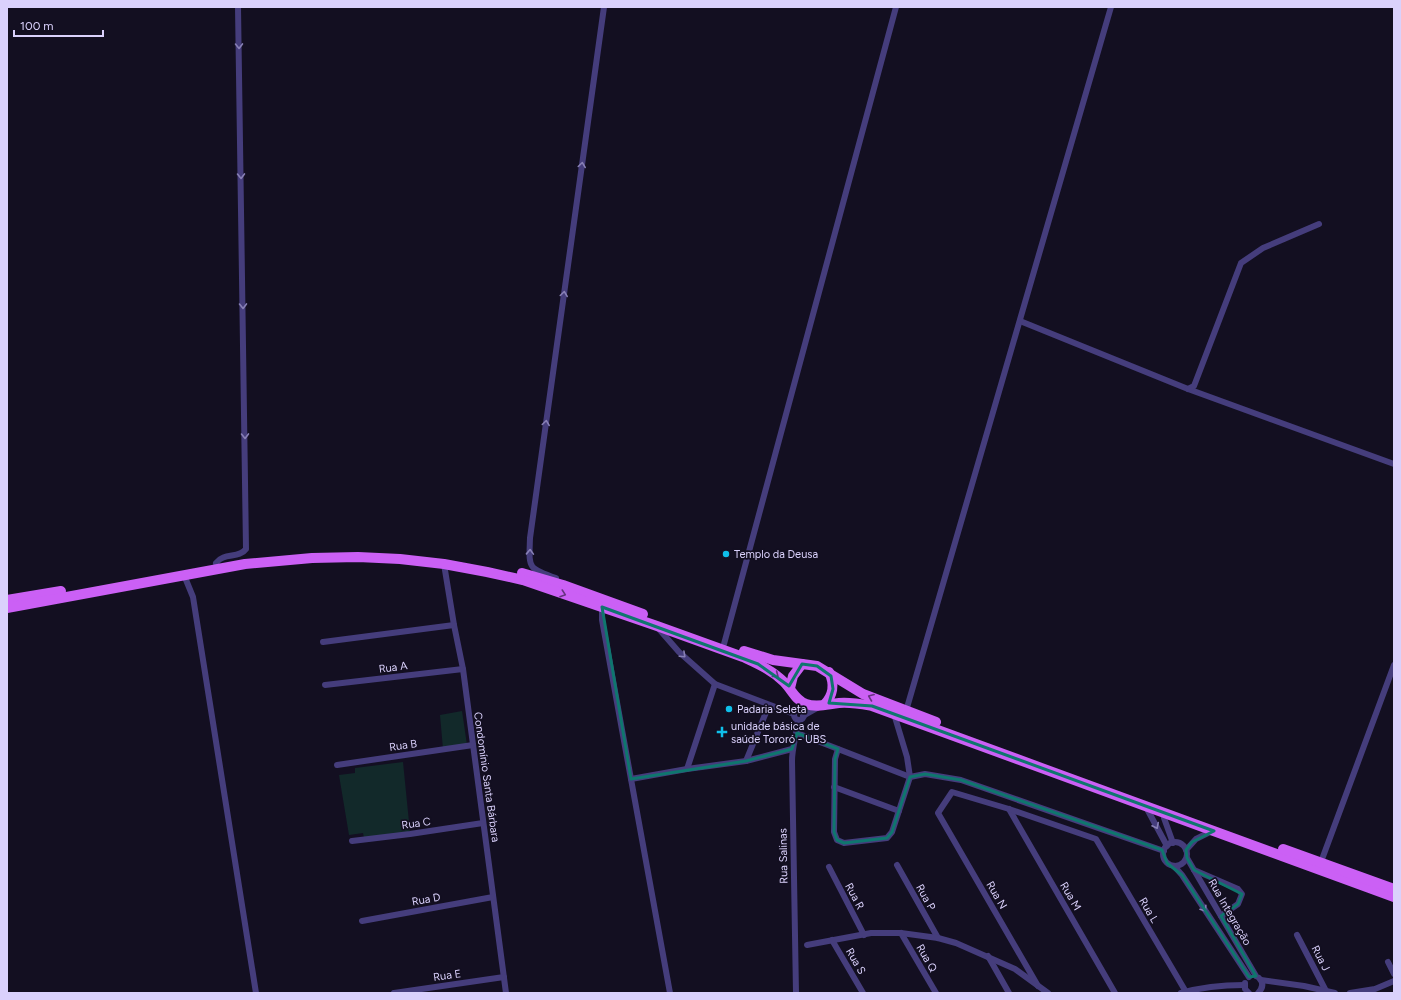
<svg xmlns="http://www.w3.org/2000/svg" width="1401" height="1000" font-family="Figtree,sans-serif">
  <style>
    .green { fill: #12292a }
    .lines { fill: none; stroke-linecap: round; stroke-linejoin: round }
    .street { stroke: #453d7c; stroke-width: 6 }
    .primary { stroke: #cb60f5; stroke-width: 10 }
    .oneway { stroke: #8880b6 }
    .oneway2 { stroke: #663380 }
    .marked { fill: none; stroke: #0f766e; stroke-width: 3; stroke-linejoin: round }
    .poi-dot { fill: #0fbfea; stroke: #130f21; stroke-width: 1.5 }
    .labels { text-anchor: middle; stroke-width: 3.5; stroke-linejoin: round; paint-order: stroke }
    .poi-label { font-size: 11px; fill: #dad1fc; stroke: #130f21; text-anchor: start }
    .street-label { font-size: 11px; fill: #dad1fc; stroke: #130f21 }
  </style>
  <rect width="100%" height="100%" fill="#130f21"/>
  <g class="green">
    <path d="M462,711L467,745L443,749L440,715Z"/>
    <path d="M403,762L410,832L364,838L363,833L349,835L339,775L355,773V768Z"/>
  </g>
  <g class="lines">
    <g class="street">
      <path d="M1020,321L1188,389L1394,464"/>
      <path d="M1188,389L1194,386L1241,263L1263,248L1319,224"/>
      <path d="M216,563C224,552 239,559 246,549L238,7"/>
      <path d="M444,564L454,625L463,669L506,993"/>
      <path d="M184,575L193,597L256,993"/>
      <path d="M556,578C527,568 529,568 530,538L604,7"/>
      <path d="M602,607V620L670,993"/>
      <path d="M658,628L679,652L715,684L794,714"/>
      <path d="M323,642L454,625"/>
      <path d="M724,644L896,7"/>
      <path d="M325,685L463,669"/>
      <circle cx="799" cy="715" r="5"/>
      <path d="M906,711L1111,7"/>
      <path d="M803,716L819,707"/>
      <path d="M797,733L910,777L925,774L961,780L1164,851"/>
      <path d="M838,749L835,759L834,832L837,840L844,843L887,838L892,832L910,777L907,757L894,714"/>
      <path d="M746,761L769,705"/>
      <path d="M337,765L473,745"/>
      <path d="M687,769L715,684"/>
      <path d="M631,779L687,769L746,761L792,749"/>
      <path d="M834,787L899,811"/>
      <path d="M1146,807L1167,846"/>
      <path d="M1009,809L1115,993"/>
      <path d="M1163,812L1164,818L1173,843"/>
      <path d="M352,841L410,834L483,823"/>
      <circle cx="1175" cy="854" r="12"/>
      <path d="M1186,850L1196,839L1212,831"/>
      <path d="M1187,858L1256,976"/>
      <path d="M1321,862L1394,665"/>
      <path d="M897,865L938,938"/>
      <path d="M1174,866L1182,875L1249,977"/>
      <path d="M829,867L864,935"/>
      <path d="M1194,870L1238,889L1242,894L1238,904L1221,916"/>
      <path d="M362,921L493,897"/>
      <path d="M901,933L936,993"/>
      <path d="M1297,935L1326,991"/>
      <path d="M832,940L863,993"/>
      <path d="M807,945L871,933H901L938,938L956,943L1015,969L1048,993"/>
      <path d="M988,956L1009,993"/>
      <path d="M1388,962L1394,974"/>
      <path d="M1261,980L1304,986L1335,993"/>
      <path d="M1245,983V989L1249,993"/>
      <path d="M1038,986L938,813L952,792L1009,809L1096,839L1186,992"/>
      <path d="M394,993L504,977"/>
      <path d="M796,993L792,761C792,747 797,734 798,720"/>
      <path d="M1181,993C1202,987 1223,985 1244,985"/>
      <path d="M1258,993C1263,988 1264,983 1259,978"/>
      <path d="M1350,993L1375,989L1394,981"/>
    </g>
    <g class="primary">
      <path d="M522,573L563,585L643,614"/>
      <path d="M7,600L61,591"/>
      <path d="M7,608L245,564L312,558L358,557L400,559L444,564L487,572L523,580L657,626L743,657C758,664 772,670 784,682C792,690 795,700 806,704C817,708 828,704 839,703C851,702 861,704 872,706L1394,897"/>
      <path d="M744,651L773,660L817,666L863,694L936,722"/>
      <path d="M790,688L793,676L802,664"/>
      <path d="M824,705C833,696 835,684 829,672"/>
      <path d="M1283,849L1394,889"/>
    </g>
  </g>
  <defs><path id="oneway-chevron" d="M-2-3.5L2.5 0L-2 3.5" fill="none" stroke-width="1.6" stroke-linecap="round" stroke-linejoin="round"/></defs>
  <g class="oneway">
    <use href="#oneway-chevron" transform="translate(239 46) rotate(89)"/>
    <use href="#oneway-chevron" transform="translate(582 165) rotate(-82)"/>
    <use href="#oneway-chevron" transform="translate(241 176) rotate(89)"/>
    <use href="#oneway-chevron" transform="translate(564 294) rotate(-82)"/>
    <use href="#oneway-chevron" transform="translate(243 306) rotate(89)"/>
    <use href="#oneway-chevron" transform="translate(546 423) rotate(-82)"/>
    <use href="#oneway-chevron" transform="translate(245 436) rotate(89)"/>
    <use href="#oneway-chevron" transform="translate(530 552) rotate(-88)"/>
    <use href="#oneway-chevron" transform="translate(683 655) rotate(43)"/>
    <use href="#oneway-chevron" transform="translate(1156 826) rotate(63)"/>
    <use href="#oneway-chevron" transform="translate(1204 909) rotate(57)"/>
  </g>
  <g class="oneway2">
    <use href="#oneway-chevron" transform="translate(563 594) rotate(19)"/>
    <use href="#oneway-chevron" transform="translate(776 675) rotate(38)"/>
    <use href="#oneway-chevron" transform="translate(871 697) rotate(-158)"/>
  </g>
  <path class="marked" d="M602,607L758,664L789,686L802,664L817,666L831,676L833,689L829,703L872,706L1214,831L1192,842L1186,850L1187,858L1194,870L1242,894L1238,904L1221,916L1256,976L1249,977L1182,875L1167,863L1162,850L961,780L925,774L910,777L892,832L887,838L844,843L837,840L834,832L835,759L838,749L797,733L792,749L746,761L631,779Z"/>
  <g class="poi-dot">
    <circle cx="726" cy="554" r="4"/>
    <circle cx="729" cy="709" r="4"/>
    <path d="M720 726h4v4h4v4h-4v4h-4v-4h-4v-4h4z"/>
  </g>
  <g class="labels">
    <g class="poi-label">
      <text x="734" y="558">Templo da Deusa</text>
      <text x="737" y="713">Padaria Seleta</text>
      <text x="731" y="730">unidade básica de<tspan x="731" dy="13">saúde Tororó - UBS</tspan></text>
    </g>
    <g class="street-label">
      <text transform="translate(393 667) rotate(-7)" y="4">Rua A</text>
      <text transform="translate(403 745) rotate(-8)" y="4">Rua B</text>
      <text transform="translate(487 777) rotate(82)" y="4">Condomínio Santa Bárbara</text>
      <text transform="translate(416 823) rotate(-8)" y="4">Rua C</text>
      <text transform="translate(783 856) rotate(-91)" y="4">Rua Salinas</text>
      <text transform="translate(997 895) rotate(60)" y="4">Rua N</text>
      <text transform="translate(855 896) rotate(62)" y="4">Rua R</text>
      <text transform="translate(1071 896) rotate(60)" y="4">Rua M</text>
      <text transform="translate(926 897) rotate(61)" y="4">Rua P</text>
      <text transform="translate(426 899) rotate(-10)" y="4">Rua D</text>
      <text transform="translate(1149 910) rotate(60)" y="4">Rua L</text>
      <text transform="translate(1230 912) rotate(60)" y="4">Rua Integração</text>
      <text transform="translate(927 958) rotate(60)" y="4">Rua Q</text>
      <text transform="translate(1321 958) rotate(63)" y="4">Rua J</text>
      <text transform="translate(856 961) rotate(60)" y="4">Rua S</text>
      <text transform="translate(447 975) rotate(-8)" y="4">Rua E</text>
    </g>
  </g>
  <rect width="1401" height="1000" fill="none" stroke="#dad1fc" stroke-width="16"/>
  <path d="M14 30v6h89v-6" fill="none" stroke="#dad1fc" stroke-width="2"/>
  <text x="20" y="30" font-size="12" fill="#dad1fc" stroke="#130f21" stroke-width="3" paint-order="stroke">100 m</text>
</svg>
